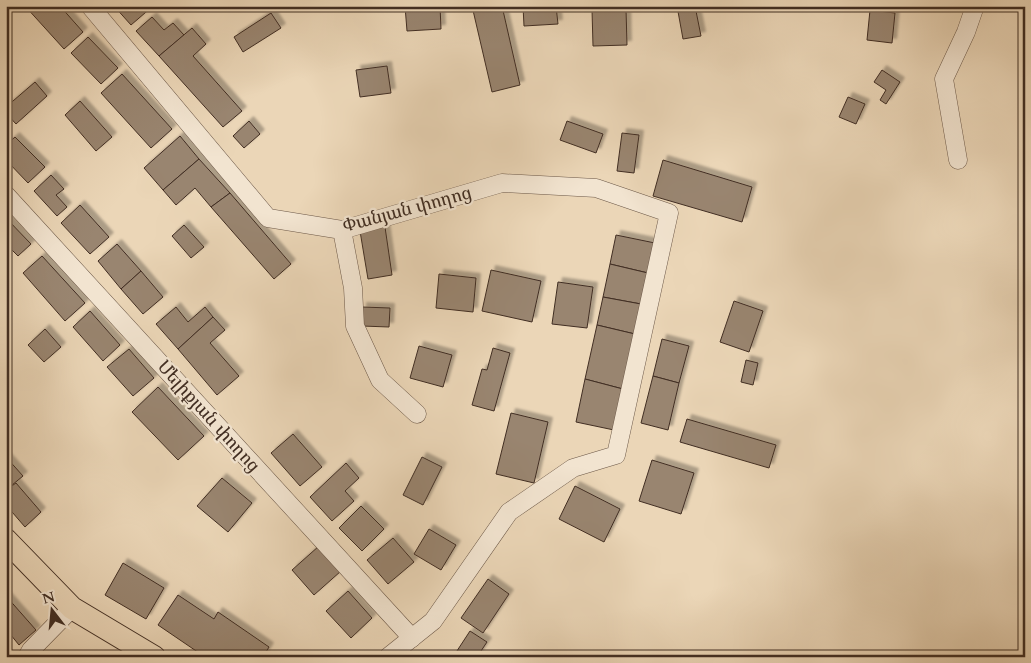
<svg xmlns="http://www.w3.org/2000/svg" width="1031" height="663" font-family="Cardo,'Noto Serif Armenian',serif">
  <style>
    .building { fill: #998570; stroke: #412e23; filter: url(#shadow) }
    .lines { fill: none; stroke-linecap: round; stroke-linejoin: round }
    .minor-casing { stroke: #6c5848; stroke-width: 19 }
    .major-casing { stroke: #412e23; stroke-width: 24 }
    .minor { stroke: #f2e4d0; stroke-width: 18 }
    .major { stroke: #ebd6b7; stroke-width: 22 }
    .labels { text-anchor: middle; stroke-width: 4.5; stroke-linejoin: round; paint-order: stroke }
    .street-label { font-size: 18px; fill: #412e23; stroke: #f2e4d0 }
  </style>
  <defs>
    <filter id="shadow"><feDropShadow dx="4.5" dy="-4.5" stdDeviation="1" flood-color="#0004"/></filter>
  </defs>
  <rect width="100%" height="100%" fill="#ebd6b7"/>
  <filter id="stains"><feTurbulence type="fractalNoise" baseFrequency=".004" numOctaves="4"/><feColorMatrix values="0 0 0 0 .2 0 0 0 0 .09 0 0 0 0 .02 0 0 0 .5 -.17"/></filter>
  <radialGradient id="worn" r=".72"><stop offset=".6" stop-color="#630" stop-opacity="0"/><stop offset="1" stop-color="#630" stop-opacity=".3"/></radialGradient>
  <g class="building">
    <path d="M25,6H60L83,32L64,49Z"/>
    <path d="M114,6H153L131,25Z"/>
    <path d="M405,6H440L441,29L407,31Z"/>
    <path d="M472,6H502L520,85L492,92Z"/>
    <path d="M523,6H556L558,24L524,26Z"/>
    <path d="M677,6H695L701,36L683,39Z"/>
    <path d="M626,9L627,45L593,46L592,10Z"/>
    <path d="M870,10L895,13L892,43L867,40Z"/>
    <path d="M271,13L281,28L243,52L234,37Z"/>
    <path d="M152,17L164,30L173,23L184,35L159,56L136,31Z"/>
    <path d="M192,28L206,44L193,56L242,111L223,127L159,56Z"/>
    <path d="M88,37L118,68L101,84L71,53Z"/>
    <path d="M387,66L391,93L360,97L356,70Z"/>
    <path d="M882,70L900,82L886,104L880,100L886,90L874,82Z"/>
    <path d="M122,74L172,129L151,148L101,93Z"/>
    <path d="M35,82L47,96L16,124L6,113V107Z"/>
    <path d="M848,97L865,104L856,124L839,117Z"/>
    <path d="M80,101L112,137L96,151L65,115Z"/>
    <path d="M249,121L260,134L244,148L233,136Z"/>
    <path d="M567,121L603,134L596,153L560,140Z"/>
    <path d="M622,133L639,135L634,173L617,171Z"/>
    <path d="M180,136L199,159L163,190L144,168Z"/>
    <path d="M15,137L45,167L28,183L6,160V145Z"/>
    <path d="M199,159L230,193L211,207L195,188L176,205L163,190Z"/>
    <path d="M663,160L752,187L742,222L653,196Z"/>
    <path d="M51,175L64,189L56,195L67,207L57,216L34,191Z"/>
    <path d="M230,193L291,264L274,279L211,207Z"/>
    <path d="M80,205L109,237L90,254L61,223Z"/>
    <path d="M6,218L31,244L18,256L6,244Z"/>
    <path d="M184,225L204,247L191,258L172,236Z"/>
    <path d="M385,227L392,275L368,279L360,231Z"/>
    <path d="M616,235L655,243L648,273L610,264Z"/>
    <path d="M117,244L141,271L121,289L98,261Z"/>
    <path d="M42,256L85,303L65,321L23,273Z"/>
    <path d="M610,264L648,273L641,304L603,297Z"/>
    <path d="M491,270L541,281L532,322L482,311Z"/>
    <path d="M141,271L163,297L143,314L121,289Z"/>
    <path d="M439,274L476,278L473,312L436,308Z"/>
    <path d="M558,282L593,287L587,328L552,324Z"/>
    <path d="M603,297L641,304L635,334L597,325Z"/>
    <path d="M734,301L763,311L749,352L720,342Z"/>
    <path d="M176,307L188,322L205,307L213,317L178,349L156,324Z"/>
    <path d="M362,307L390,308L389,327L362,326Z"/>
    <path d="M90,311L120,345L103,361L73,327Z"/>
    <path d="M213,317L225,330L210,343L239,376L217,395L178,349Z"/>
    <path d="M597,325L635,334L623,389L585,379Z"/>
    <path d="M45,329L61,347L44,362L28,345Z"/>
    <path d="M662,339L689,346L679,383L653,376Z"/>
    <path d="M419,346L452,355L443,387L410,378Z"/>
    <path d="M493,348L510,353L494,411L472,405L482,369L487,370Z"/>
    <path d="M129,349L154,378L133,396L107,367Z"/>
    <path d="M746,360L758,363L753,385L741,382Z"/>
    <path d="M653,376L679,383L668,430L641,423Z"/>
    <path d="M585,379L623,389L614,430L576,422Z"/>
    <path d="M158,387L204,436L178,460L132,412Z"/>
    <path d="M511,413L548,422L534,483L496,474Z"/>
    <path d="M687,419L776,445L769,468L680,442Z"/>
    <path d="M293,434L322,467L300,486L271,453Z"/>
    <path d="M6,457L23,476L6,490Z"/>
    <path d="M422,457L442,467L423,505L403,495Z"/>
    <path d="M652,460L694,473L681,514L639,501Z"/>
    <path d="M346,463L359,478L345,491L354,501L332,521L310,497Z"/>
    <path d="M222,478L252,503L228,532L197,506Z"/>
    <path d="M16,483L41,512L25,527L6,505V490Z"/>
    <path d="M575,486L620,509L604,542L559,519Z"/>
    <path d="M361,506L384,529L362,551L339,528Z"/>
    <path d="M429,529L456,545L441,570L414,554Z"/>
    <path d="M393,538L414,562L388,584L367,560Z"/>
    <path d="M319,546L341,571L314,595L292,570Z"/>
    <path d="M123,563L164,588L146,619L105,595Z"/>
    <path d="M488,579L509,594L483,633L461,618Z"/>
    <path d="M348,591L372,618L351,638L326,611Z"/>
    <path d="M178,595L214,619L218,612L269,647L263,657H205L158,625Z"/>
    <path d="M6,596L36,630L19,645L6,629Z"/>
    <path d="M470,631L487,642L477,657H453Z"/>
  </g>
  <g class="lines">
    <g class="minor-casing">
      <g id="minor">
        <path d="M90,6L268,218L342,230L502,183L596,188L669,213L616,455L573,468L509,512L433,621L388,657"/>
        <path d="M958,160L944,79L966,32L975,6"/>
        <path d="M6,195L412,638"/>
        <path d="M342,230L353,288L355,326L380,380L417,414"/>
        <path d="M27,657L31,650L72,608"/>
      </g>
    </g>
    <g class="major-casing">
      <path id="major" d="M6,540L72,608L154,657"/>
    </g>
    <use href="#minor" class="minor"/>
    <use href="#major" class="major"/>
  </g>
  <g class="labels">
    <g class="street-label">
      <text transform="translate(407 209) rotate(-15)" y="6">Փանյան փողոց</text>
      <text transform="translate(209 416) rotate(48)" y="6">Մելիքյան փողոց</text>
    </g>
  </g>
  <rect width="1031" height="663" fill="none" stroke="#ebd6b7" stroke-width="25"/>
  <rect x="8" y="8" width="1016" height="648" fill="none" stroke="#412e23" stroke-width="2.5"/>
  <rect x="12" y="12" width="1006" height="638" fill="none" stroke="#412e23"/>
  <g transform="translate(52 610) rotate(344)" stroke="#f2e4d0" stroke-width="4" paint-order="stroke">
  <path d="M0-4L9 19L0 12L-9 19Z" fill="#412e23"/>
  <text y="-8" font-size="14" font-weight="bold" text-anchor="middle" fill="#412e23">N</text>
  </g>
  <rect width="100%" height="100%" filter="url(#stains)"/>
  <rect width="100%" height="100%" fill="url(#worn)"/>
</svg>
